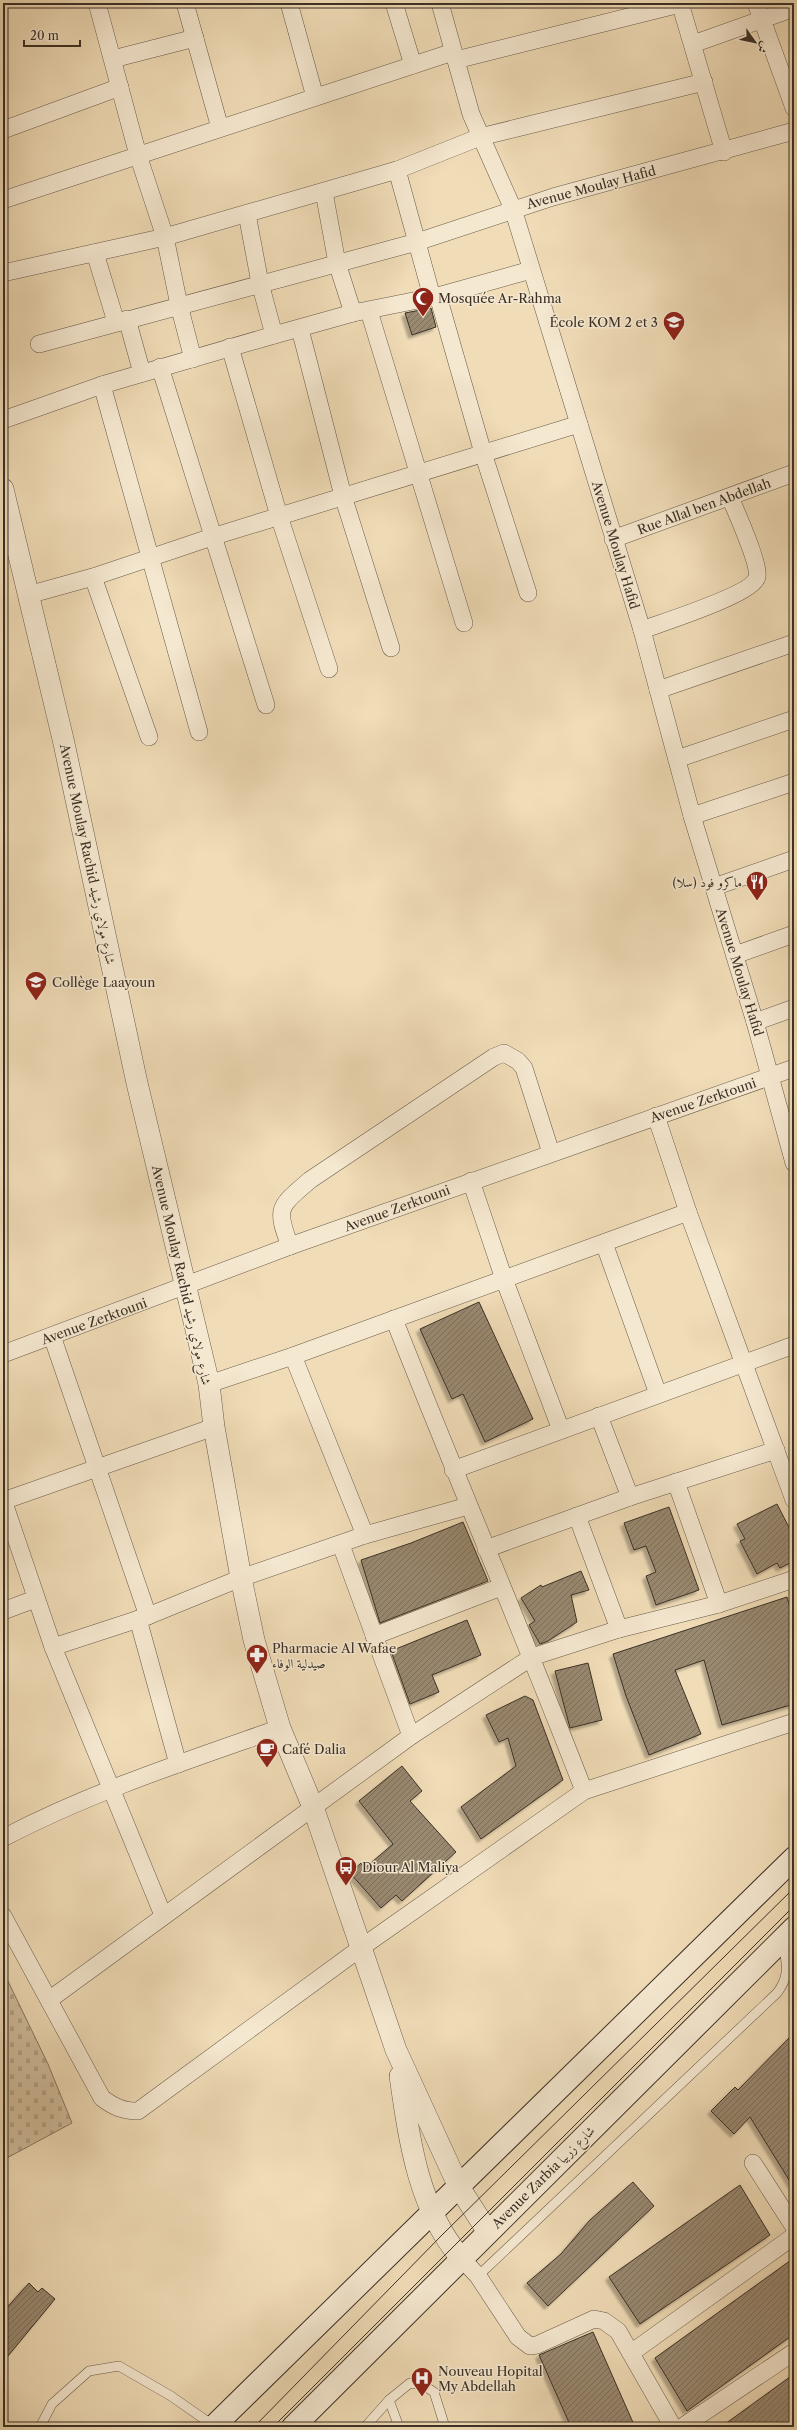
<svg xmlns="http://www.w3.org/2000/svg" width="797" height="2430" font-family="'Libre Caslon Text',Amiri,serif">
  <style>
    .cemetery { fill: url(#cemetery-stones); stroke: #867862 }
    .building { fill: url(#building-hatch); stroke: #3b3026; filter: url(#shadow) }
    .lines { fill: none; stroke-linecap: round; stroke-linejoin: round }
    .service-casing { stroke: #685b4a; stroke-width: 10 }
    .minor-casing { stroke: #685b4a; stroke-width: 18 }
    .tertiary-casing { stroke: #685b4a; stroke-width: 22 }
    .secondary-casing { stroke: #3b3026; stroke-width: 24 }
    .service { stroke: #f5e8d0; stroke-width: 9 }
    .minor { stroke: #f5e8d0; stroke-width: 17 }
    .tertiary { stroke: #f5e8d0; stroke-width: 21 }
    .secondary { stroke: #f5e8d0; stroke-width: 22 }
    .tram { stroke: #3b3026; stroke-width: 1 }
    .labels { text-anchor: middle; stroke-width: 3; stroke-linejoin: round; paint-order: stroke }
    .street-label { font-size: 13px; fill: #3b3026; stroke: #f5e8d0 }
    .poi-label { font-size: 13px; fill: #3b3026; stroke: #f5e8d0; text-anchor: start }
  </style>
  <defs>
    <pattern id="cemetery-stones" width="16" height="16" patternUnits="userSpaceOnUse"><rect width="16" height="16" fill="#d1bf9e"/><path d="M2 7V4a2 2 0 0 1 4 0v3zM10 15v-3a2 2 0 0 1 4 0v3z" fill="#b4a488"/></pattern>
    <pattern id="building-hatch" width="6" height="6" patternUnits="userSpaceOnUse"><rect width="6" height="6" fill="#998971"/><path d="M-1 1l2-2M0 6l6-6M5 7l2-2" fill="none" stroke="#7e705d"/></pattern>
    <filter id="shadow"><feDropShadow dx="-3.5" dy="3.5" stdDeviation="1" flood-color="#0004"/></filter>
  </defs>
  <rect width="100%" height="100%" fill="#f0dcb7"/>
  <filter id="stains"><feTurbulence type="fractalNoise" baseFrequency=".005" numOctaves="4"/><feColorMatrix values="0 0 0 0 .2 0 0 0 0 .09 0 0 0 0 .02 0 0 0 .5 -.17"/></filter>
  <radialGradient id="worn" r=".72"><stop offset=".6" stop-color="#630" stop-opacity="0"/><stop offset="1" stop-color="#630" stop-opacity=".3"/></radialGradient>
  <path class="cemetery" d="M3,1971L48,2064L72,2123L3,2160Z"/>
  <g class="building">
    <path d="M431,308L436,327L412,335L405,313Z"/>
    <path d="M479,1302L533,1419L485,1442L463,1394L452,1399L420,1329Z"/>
    <path d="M777,1504L794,1537V1561L780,1568L777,1563L757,1574L740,1541L745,1539L737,1524Z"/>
    <path d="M669,1507L699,1590L656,1605L646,1576L656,1572L646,1546L634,1550L624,1523Z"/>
    <path d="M463,1522L488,1581L380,1623L361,1560L411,1543Z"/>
    <path d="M581,1571L589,1590L571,1595L577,1622L548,1641L540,1644L529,1625L535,1621L521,1598L541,1585L542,1587Z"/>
    <path d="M787,1597L794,1621V1704L722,1725L704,1660L675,1670L701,1734L649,1755L626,1696L613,1654Z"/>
    <path d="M467,1620L481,1655L432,1675L439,1692L410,1704L391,1651Z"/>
    <path d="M588,1663L602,1720L570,1728L555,1671Z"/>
    <path d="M525,1696L533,1700L563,1780L481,1839L461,1807L516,1766L508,1738L499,1742L486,1715Z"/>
    <path d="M402,1766L422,1791L410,1801L456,1852L402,1901L396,1895L381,1908L350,1873L361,1863L365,1868L393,1844L359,1801Z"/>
    <path d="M794,2033V2188L750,2117L734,2134L711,2111L735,2087L738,2090Z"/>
    <path d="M633,2182L654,2206L548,2306L527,2283L561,2254L590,2220Z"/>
    <path d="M740,2185L770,2235L640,2324L609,2277Z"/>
    <path d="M794,2258V2334L687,2411L655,2358Z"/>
    <path d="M29,2283L38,2292L42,2288L55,2299L3,2362V2312Z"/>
    <path d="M593,2332L635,2427H571L539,2355Z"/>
    <path d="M794,2374V2427H721Z"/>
  </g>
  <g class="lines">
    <g class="service-casing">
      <g id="service">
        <path d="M478,2276L777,1993C791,1975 786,1963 783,1942"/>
        <path d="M389,2400L399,2427"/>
        <path d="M40,2427L52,2404L89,2371L119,2366L171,2396L214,2426"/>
        <path d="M365,2427L389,2400L410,2383L423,2385L434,2392L445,2427"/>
      </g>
    </g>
    <g class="minor-casing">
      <g id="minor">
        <path d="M97,3L138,155L165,237L179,305L193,359"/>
        <path d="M185,3L220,128"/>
        <path d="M289,3L315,97"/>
        <path d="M394,3L413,65"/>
        <path d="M440,3L471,114L513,209L579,424L642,630L692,816L755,1022L794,1163"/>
        <path d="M680,3L724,152"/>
        <path d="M756,3L794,108"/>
        <path d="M693,44L794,8"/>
        <path d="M113,59L195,38"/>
        <path d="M456,60L680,4"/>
        <path d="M3,130L120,87"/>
        <path d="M397,170L432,297"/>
        <path d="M324,192L337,263L353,313"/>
        <path d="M3,200L453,52"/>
        <path d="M247,214L260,283L274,335"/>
        <path d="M95,253L116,322"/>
        <path d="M3,273L165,237L397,170L480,137L704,82"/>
        <path d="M438,296L483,453L528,593"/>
        <path d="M369,311L464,623"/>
        <path d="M127,319L142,373"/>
        <path d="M300,329L343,496L391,648"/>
        <path d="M39,344L417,242L553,197L794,131"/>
        <path d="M230,347L279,516L329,669"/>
        <path d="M160,367L266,705"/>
        <path d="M102,385L199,732"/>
        <path d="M3,420L102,385L274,335L353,313L438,296L531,270"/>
        <path d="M613,539L794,473"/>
        <path d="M93,577L149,737"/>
        <path d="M28,595L93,577L215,536L579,424"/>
        <path d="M642,630C661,623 753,594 757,577C760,564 736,512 730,497"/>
        <path d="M658,690L794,643"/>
        <path d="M677,759L794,719"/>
        <path d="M692,816L794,782"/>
        <path d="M714,887L794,859"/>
        <path d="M735,955L794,934"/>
        <path d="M755,1022L794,1008"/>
        <path d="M656,1116L688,1212L794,1500"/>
        <path d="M471,1181L504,1279L561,1430"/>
        <path d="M604,1243L658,1394"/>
        <path d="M290,1246C275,1207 279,1207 310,1180L494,1057L504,1053L518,1061L524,1068L551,1153"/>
        <path d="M394,1319C456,1477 523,1633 584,1791"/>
        <path d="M52,1336L148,1616"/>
        <path d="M3,1354L290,1246L794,1068"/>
        <path d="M293,1356L365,1535"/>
        <path d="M209,1384L293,1356L688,1212"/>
        <path d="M599,1416L630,1497"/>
        <path d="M453,1470L794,1345"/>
        <path d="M676,1482L719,1604"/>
        <path d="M3,1500L53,1647L163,1915"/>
        <path d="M3,1501L214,1427"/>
        <path d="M577,1516L619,1629"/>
        <path d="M341,1545L411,1736"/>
        <path d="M486,1549L630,1497L776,1450"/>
        <path d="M3,1611L35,1599"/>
        <path d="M138,1619L178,1764"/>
        <path d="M374,1636L501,1587"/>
        <path d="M53,1647L148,1616L241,1578L365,1535L468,1506"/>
        <path d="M3,1838C91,1792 186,1761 280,1728"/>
        <path d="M3,1916L102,2098C114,2107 123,2111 138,2111L362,1947L584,1791L794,1722"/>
        <path d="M49,2000L411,1736L532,1657L619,1629L719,1604L794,1579"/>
        <path d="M753,2163L794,2227"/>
        <path d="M461,2258L478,2276L518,2337L530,2346L537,2345L594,2319L604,2321L618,2331L673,2427"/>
        <path d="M631,2353L794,2236"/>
        <path d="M682,2427L794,2352"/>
      </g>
    </g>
    <g class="tertiary-casing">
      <g id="tertiary">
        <path d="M3,489L63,739L137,1083L209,1384L214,1427L241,1578L254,1640L280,1728L313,1807L396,2050L459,2187L488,2232"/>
        <path d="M400,2076C409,2139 418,2208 461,2258"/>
      </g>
    </g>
    <g class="secondary-casing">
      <g id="secondary">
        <path d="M213,2427L794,1858"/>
        <path d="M293,2427L794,1928"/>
      </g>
    </g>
    <use href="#service" class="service"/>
    <use href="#minor" class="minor"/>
    <use href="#tertiary" class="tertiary"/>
    <use href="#secondary" class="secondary"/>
    <g class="tram">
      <path d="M254,2427L442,2235L794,1888"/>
      <path d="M273,2427L794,1906"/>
    </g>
  </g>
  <defs>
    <g id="mosque-pin" transform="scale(1.15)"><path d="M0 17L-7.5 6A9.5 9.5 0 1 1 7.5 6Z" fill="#8f2418" stroke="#f5e8d0"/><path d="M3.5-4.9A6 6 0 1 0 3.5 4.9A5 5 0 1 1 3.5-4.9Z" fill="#fff"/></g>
    <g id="school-pin" transform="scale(1.15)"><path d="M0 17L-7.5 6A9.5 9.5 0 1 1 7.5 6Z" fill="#8f2418" stroke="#f5e8d0"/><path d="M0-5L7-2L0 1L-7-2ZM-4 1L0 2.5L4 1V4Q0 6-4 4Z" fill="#fff"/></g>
    <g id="restaurant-pin" transform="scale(1.15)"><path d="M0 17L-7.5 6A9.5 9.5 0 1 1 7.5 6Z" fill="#8f2418" stroke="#f5e8d0"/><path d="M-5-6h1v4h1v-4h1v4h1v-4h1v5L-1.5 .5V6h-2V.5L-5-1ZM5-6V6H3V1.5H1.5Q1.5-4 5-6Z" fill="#fff"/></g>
    <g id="pharmacy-pin" transform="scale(1.15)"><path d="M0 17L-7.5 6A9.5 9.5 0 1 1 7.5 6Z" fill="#8f2418" stroke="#f5e8d0"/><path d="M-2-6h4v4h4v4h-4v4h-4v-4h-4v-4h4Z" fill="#fff"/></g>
    <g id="cafe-pin" transform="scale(1.15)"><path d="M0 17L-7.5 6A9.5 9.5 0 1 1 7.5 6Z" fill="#8f2418" stroke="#f5e8d0"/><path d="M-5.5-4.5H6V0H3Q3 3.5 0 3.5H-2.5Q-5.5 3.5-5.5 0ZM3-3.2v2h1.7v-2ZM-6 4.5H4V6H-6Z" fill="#fff"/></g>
    <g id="bus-pin" transform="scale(1.15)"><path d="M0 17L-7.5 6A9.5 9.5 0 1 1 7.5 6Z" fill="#8f2418" stroke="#f5e8d0"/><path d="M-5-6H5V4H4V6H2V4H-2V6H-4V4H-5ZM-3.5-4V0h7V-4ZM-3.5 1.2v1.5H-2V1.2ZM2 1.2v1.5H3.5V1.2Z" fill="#fff"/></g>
    <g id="hospital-pin" transform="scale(1.15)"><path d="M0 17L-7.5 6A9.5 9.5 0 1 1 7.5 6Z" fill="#8f2418" stroke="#f5e8d0"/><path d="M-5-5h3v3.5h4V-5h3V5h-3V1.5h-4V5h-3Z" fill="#fff"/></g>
  </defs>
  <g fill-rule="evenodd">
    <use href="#mosque-pin" x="423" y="298"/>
    <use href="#school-pin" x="674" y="322"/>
    <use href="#restaurant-pin" x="757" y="882"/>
    <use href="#school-pin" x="36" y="982"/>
    <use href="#pharmacy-pin" x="257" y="1655"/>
    <use href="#cafe-pin" x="267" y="1749"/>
    <use href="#bus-pin" x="346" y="1867"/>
    <use href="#hospital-pin" x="422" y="2378"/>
  </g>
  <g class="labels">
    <g class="street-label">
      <text transform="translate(591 187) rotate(-15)" y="5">Avenue Moulay Hafid</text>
      <text transform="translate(704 506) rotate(-20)" y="5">Rue Allal ben Abdellah</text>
      <text transform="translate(616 545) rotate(73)" y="5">Avenue Moulay Hafid</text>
      <text transform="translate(88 854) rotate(78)" y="5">Avenue Moulay Rachid شارع مولاي رشيد</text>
      <text transform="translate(740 972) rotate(73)" y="5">Avenue Moulay Hafid</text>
      <text transform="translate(703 1100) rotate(-19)" y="5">Avenue Zerktouni</text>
      <text transform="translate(397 1208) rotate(-20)" y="5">Avenue Zerktouni</text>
      <text transform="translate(182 1275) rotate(77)" y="5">Avenue Moulay Rachid شارع مولاي رشيد</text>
      <text transform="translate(94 1321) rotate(-20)" y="5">Avenue Zerktouni</text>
      <text transform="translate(543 2177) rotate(-45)" y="5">Avenue Zarbia شارع زربيا</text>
    </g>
    <g class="poi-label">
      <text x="438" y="303">Mosquée Ar-Rahma</text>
      <text x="658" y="327" text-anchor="end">École KOM 2 et 3</text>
      <text x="742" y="887" text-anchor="end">ماكرو فود (سلا)</text>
      <text x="52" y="987">Collège Laayoun</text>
      <text x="272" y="1653">Pharmacie Al Wafae<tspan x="272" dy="15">صيدلية الوفاء</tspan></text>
      <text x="282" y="1754">Café Dalia</text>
      <text x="362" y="1872">Diour Al Maliya</text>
      <text x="438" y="2376">Nouveau Hopital<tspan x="438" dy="15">My Abdellah</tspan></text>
    </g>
  </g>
  <rect width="797" height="2430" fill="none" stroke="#f0dcb7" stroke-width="16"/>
  <rect x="4" y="4" width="789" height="2422" fill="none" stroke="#3b3026" stroke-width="2"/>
  <rect x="8" y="8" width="781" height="2414" fill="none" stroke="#3b3026"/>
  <g transform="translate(755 42) rotate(123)" stroke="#f5e8d0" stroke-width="3" paint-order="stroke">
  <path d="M0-3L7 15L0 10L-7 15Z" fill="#3b3026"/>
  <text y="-6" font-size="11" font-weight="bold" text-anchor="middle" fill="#3b3026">ش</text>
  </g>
  <path d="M24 40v6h56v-6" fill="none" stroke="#3b3026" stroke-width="2"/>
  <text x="30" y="40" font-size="12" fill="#3b3026" stroke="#f5e8d0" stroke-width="3" paint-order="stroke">20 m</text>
  <rect width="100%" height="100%" filter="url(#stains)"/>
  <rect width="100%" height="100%" fill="url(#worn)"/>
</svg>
